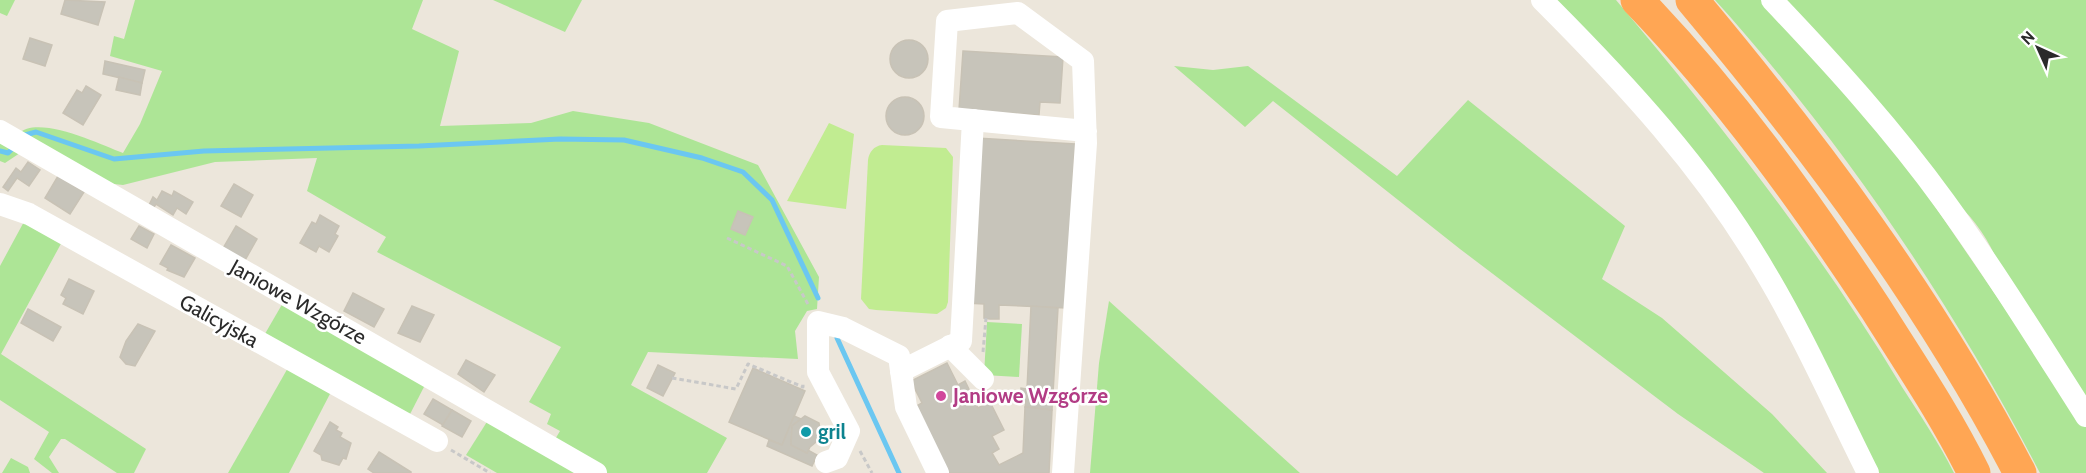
<svg xmlns="http://www.w3.org/2000/svg" width="2086" height="473" font-family="Cabin,sans-serif">
  <style>
    .green { fill: #ade596 }
    .pitch { fill: #c1ec91 }
    .lines { fill: none; stroke-linecap: round; stroke-linejoin: round }
    .stream { stroke: #6bc7f1; stroke-width: 5 }
    .building { fill: #c7c4ba; stroke: #c8c2b5; stroke-width: 1.5 }
    .path { stroke: #c8c8c8; stroke-width: 3; stroke-dasharray: 4.5 3; stroke-linecap: butt }
    .minor { stroke: #fff; stroke-width: 22 }
    .highway { stroke: #ffa654; stroke-width: 33 }
    .hotel-dot { fill: #d1479c; stroke: #fff; stroke-width: 2 }
    .culture-dot { fill: #0f9aa8; stroke: #fff; stroke-width: 2 }
    .labels { text-anchor: middle; stroke-width: 5; stroke-linejoin: round; paint-order: stroke }
    .street-label { font-size: 21px; fill: #2a2a2a; stroke: #fff }
    .hotel-label { font-size: 21px; font-weight: bold; fill: #b23c85; stroke: #fff; text-anchor: start }
    .culture-label { font-size: 21px; font-weight: bold; fill: #0d838f; stroke: #fff; text-anchor: start }
  </style>
  <rect width="100%" height="100%" fill="#ece6db"/>
  <g class="green">
    <path d="M0,0H15L7,16L0,13Z"/>
    <path d="M135,0H423L412,29L459,51L440,126L531,123L573,111L649,123L758,165L819,277L817,309L807,311L795,331L798,359L648,352L631,385L727,438L707,473H604L554,441L560,431L547,424L551,414L529,402L561,347L377,252L386,237L307,191L317,158L215,162L123,185L105,183L18,134C38,114 99,144 123,153L140,124L162,71L110,56L114,36L124,39Z"/>
    <path d="M493,0H582L565,32Z"/>
    <path d="M1549,0H1616C1720,123 1819,249 1902,387C1920,415 1939,443 1954,473H1876L1787,295Z"/>
    <path d="M1715,0H1764L1895,148L2086,427V473H2040C1952,303 1843,142 1715,0Z"/>
    <path d="M1780,0H2086V399L1998,263C1987,235 1971,216 1950,196Z"/>
    <path d="M1174,66L1213,70L1248,66L1397,176L1468,100L1625,226L1602,279L1662,318L1772,414L1827,473H1764L1678,414L1460,249L1273,101L1245,127Z"/>
    <path d="M0,138L23,151L5,163L0,161Z"/>
    <path d="M26,218L63,240L1,354L146,449L134,473H117L65,439H61L49,457L59,473H52L34,459L49,432L0,400V266Z"/>
    <path d="M284,301L427,381L407,420L262,339Z"/>
    <path d="M1109,301L1300,473H1090L1099,363Z"/>
    <path d="M987,322L1022,324L1019,377L984,375Z"/>
    <path d="M289,366L332,390L289,473H228Z"/>
    <path d="M490,417L586,473H497L466,455Z"/>
    <path d="M11,458L28,467L30,473H2Z"/>
  </g>
  <g class="pitch">
    <path d="M829,123L854,134L846,209L787,201Z"/>
    <path d="M882,145L946,148L953,157L948,302L946,308L937,314L876,310L869,309L861,299L868,160C869,152 874,146 882,145Z"/>
  </g>
  <g class="lines">
    <g class="stream">
      <path d="M25,135L36,132L114,159L204,151L419,146L560,139L624,140L702,158L743,172L772,200L818,298"/>
      <path d="M0,151L8,153L14,147"/>
      <path d="M837,338L899,473"/>
    </g>
  </g>
  <g class="building">
    <path d="M65,0L105,2L98,25L61,14Z"/>
    <path d="M30,38L52,45L45,66L23,59Z"/>
    <circle cx="909" cy="59" r="19"/>
    <path d="M963,51L1063,57L1060,103L1040,102L1039,115L959,110Z"/>
    <path d="M105,61L145,70L142,83L103,74Z"/>
    <path d="M119,77L142,83L140,95L116,90Z"/>
    <path d="M86,86L101,95L83,125L63,113L77,90L82,93Z"/>
    <circle cx="905" cy="116" r="19"/>
    <path d="M976,138L1075,144L1066,308L999,305V319H990L984,318V304L966,303Z"/>
    <path d="M28,162L40,170L29,186L17,178L8,191L3,187L16,168L21,172Z"/>
    <path d="M58,176L84,192L70,214L45,198Z"/>
    <path d="M234,184L253,195L241,217L221,206Z"/>
    <path d="M162,191L172,196L174,191L193,202L186,214L177,208L173,215L156,204L154,207L149,205L153,197L157,200Z"/>
    <path d="M738,211L753,217L745,235L731,229Z"/>
    <path d="M320,215L339,226L335,234L338,236L329,252L319,246L316,252L300,243L312,222L316,224Z"/>
    <path d="M139,226L154,234L147,248L131,239Z"/>
    <path d="M236,226L257,239L244,262L222,250Z"/>
    <path d="M171,245L195,258L184,277L167,270L168,268L160,264Z"/>
    <path d="M69,279L94,291L83,314L63,304L66,298L61,295Z"/>
    <path d="M353,293L384,309L374,327L344,311Z"/>
    <path d="M412,306L434,315L420,342L398,333Z"/>
    <path d="M1031,306L1058,308L1052,410L1025,407L1026,401H1020L1021,388L1027,389Z"/>
    <path d="M28,309L61,327L53,341L21,323Z"/>
    <path d="M138,324L155,331L135,366L126,364L120,357L126,341Z"/>
    <path d="M466,360L495,375L484,392L458,374Z"/>
    <path d="M947,363L958,385L965,381L978,408L990,402L1004,430L992,436L999,449L992,453L999,465L1023,453L1025,407L1052,410L1049,473H945L913,408L922,403L911,381Z"/>
    <path d="M658,365L675,373L663,396L647,388Z"/>
    <path d="M753,368L805,391L782,445L729,422Z"/>
    <path d="M433,399L452,410L443,425L424,414Z"/>
    <path d="M452,410L471,421L462,437L442,426Z"/>
    <path d="M794,416L801,419L792,426L791,445L807,453L808,450L817,455L812,466L767,446L769,440L782,445Z"/>
    <path d="M805,416L819,423L821,438L810,447L807,453L791,445L792,426Z"/>
    <path d="M330,422L338,427L336,430L342,433L340,437L351,443L346,459L343,458L339,465L322,460L321,455L314,451Z"/>
    <path d="M379,452L411,472V473H374L368,469Z"/>
  </g>
  <g class="lines">
    <g class="path">
      <path d="M727,238L787,266L809,306"/>
      <path d="M983,352L986,318"/>
      <path d="M672,378L736,389L748,364L803,387V384"/>
      <path d="M451,450L490,473"/>
      <path d="M860,451L872,473"/>
    </g>
    <g class="minor">
      <path d="M1542,0C1625,83 1704,168 1764,270C1803,335 1834,405 1868,473"/>
      <path d="M1772,0C1833,64 1893,130 1945,202C1995,271 2040,344 2086,416"/>
      <path d="M0,131L596,473"/>
      <path d="M0,204L29,214L437,441"/>
      <path d="M950,346L983,379"/>
      <path d="M901,371L961,341L973,120"/>
      <path d="M826,462L837,458L849,431L818,372V322L843,328L899,356L906,407L938,473"/>
      <path d="M1063,473L1086,143L1083,61L1018,13L947,21L941,117L1086,131"/>
    </g>
    <g class="highway">
      <path d="M1637,0C1728,94 1805,201 1876,309C1910,363 1946,416 1974,473"/>
      <path d="M1692,0C1815,147 1931,302 2020,473"/>
    </g>
  </g>
  <circle class="hotel-dot" cx="941" cy="396" r="6"/>
  <circle class="culture-dot" cx="806" cy="432" r="6"/>
  <g class="labels">
    <g class="street-label">
      <text transform="translate(298 302) rotate(29)" y="7">Janiowe Wzgórze</text>
      <text transform="translate(219 321) rotate(29)" y="7">Galicyjska</text>
    </g>
    <g class="hotel-label">
      <text x="953" y="403">Janiowe Wzgórze</text>
    </g>
    <g class="culture-label">
      <text x="818" y="439">gril</text>
    </g>
  </g>
  <g transform="translate(2038 48) rotate(315)" stroke="#ffffff" stroke-width="4.5" paint-order="stroke">
  <path d="M0-4.5L10 22L0 15L-10 22Z" fill="#2a2a2a"/>
  <text y="-9" font-size="16" font-weight="bold" text-anchor="middle" fill="#2a2a2a">N</text>
  </g>
</svg>
